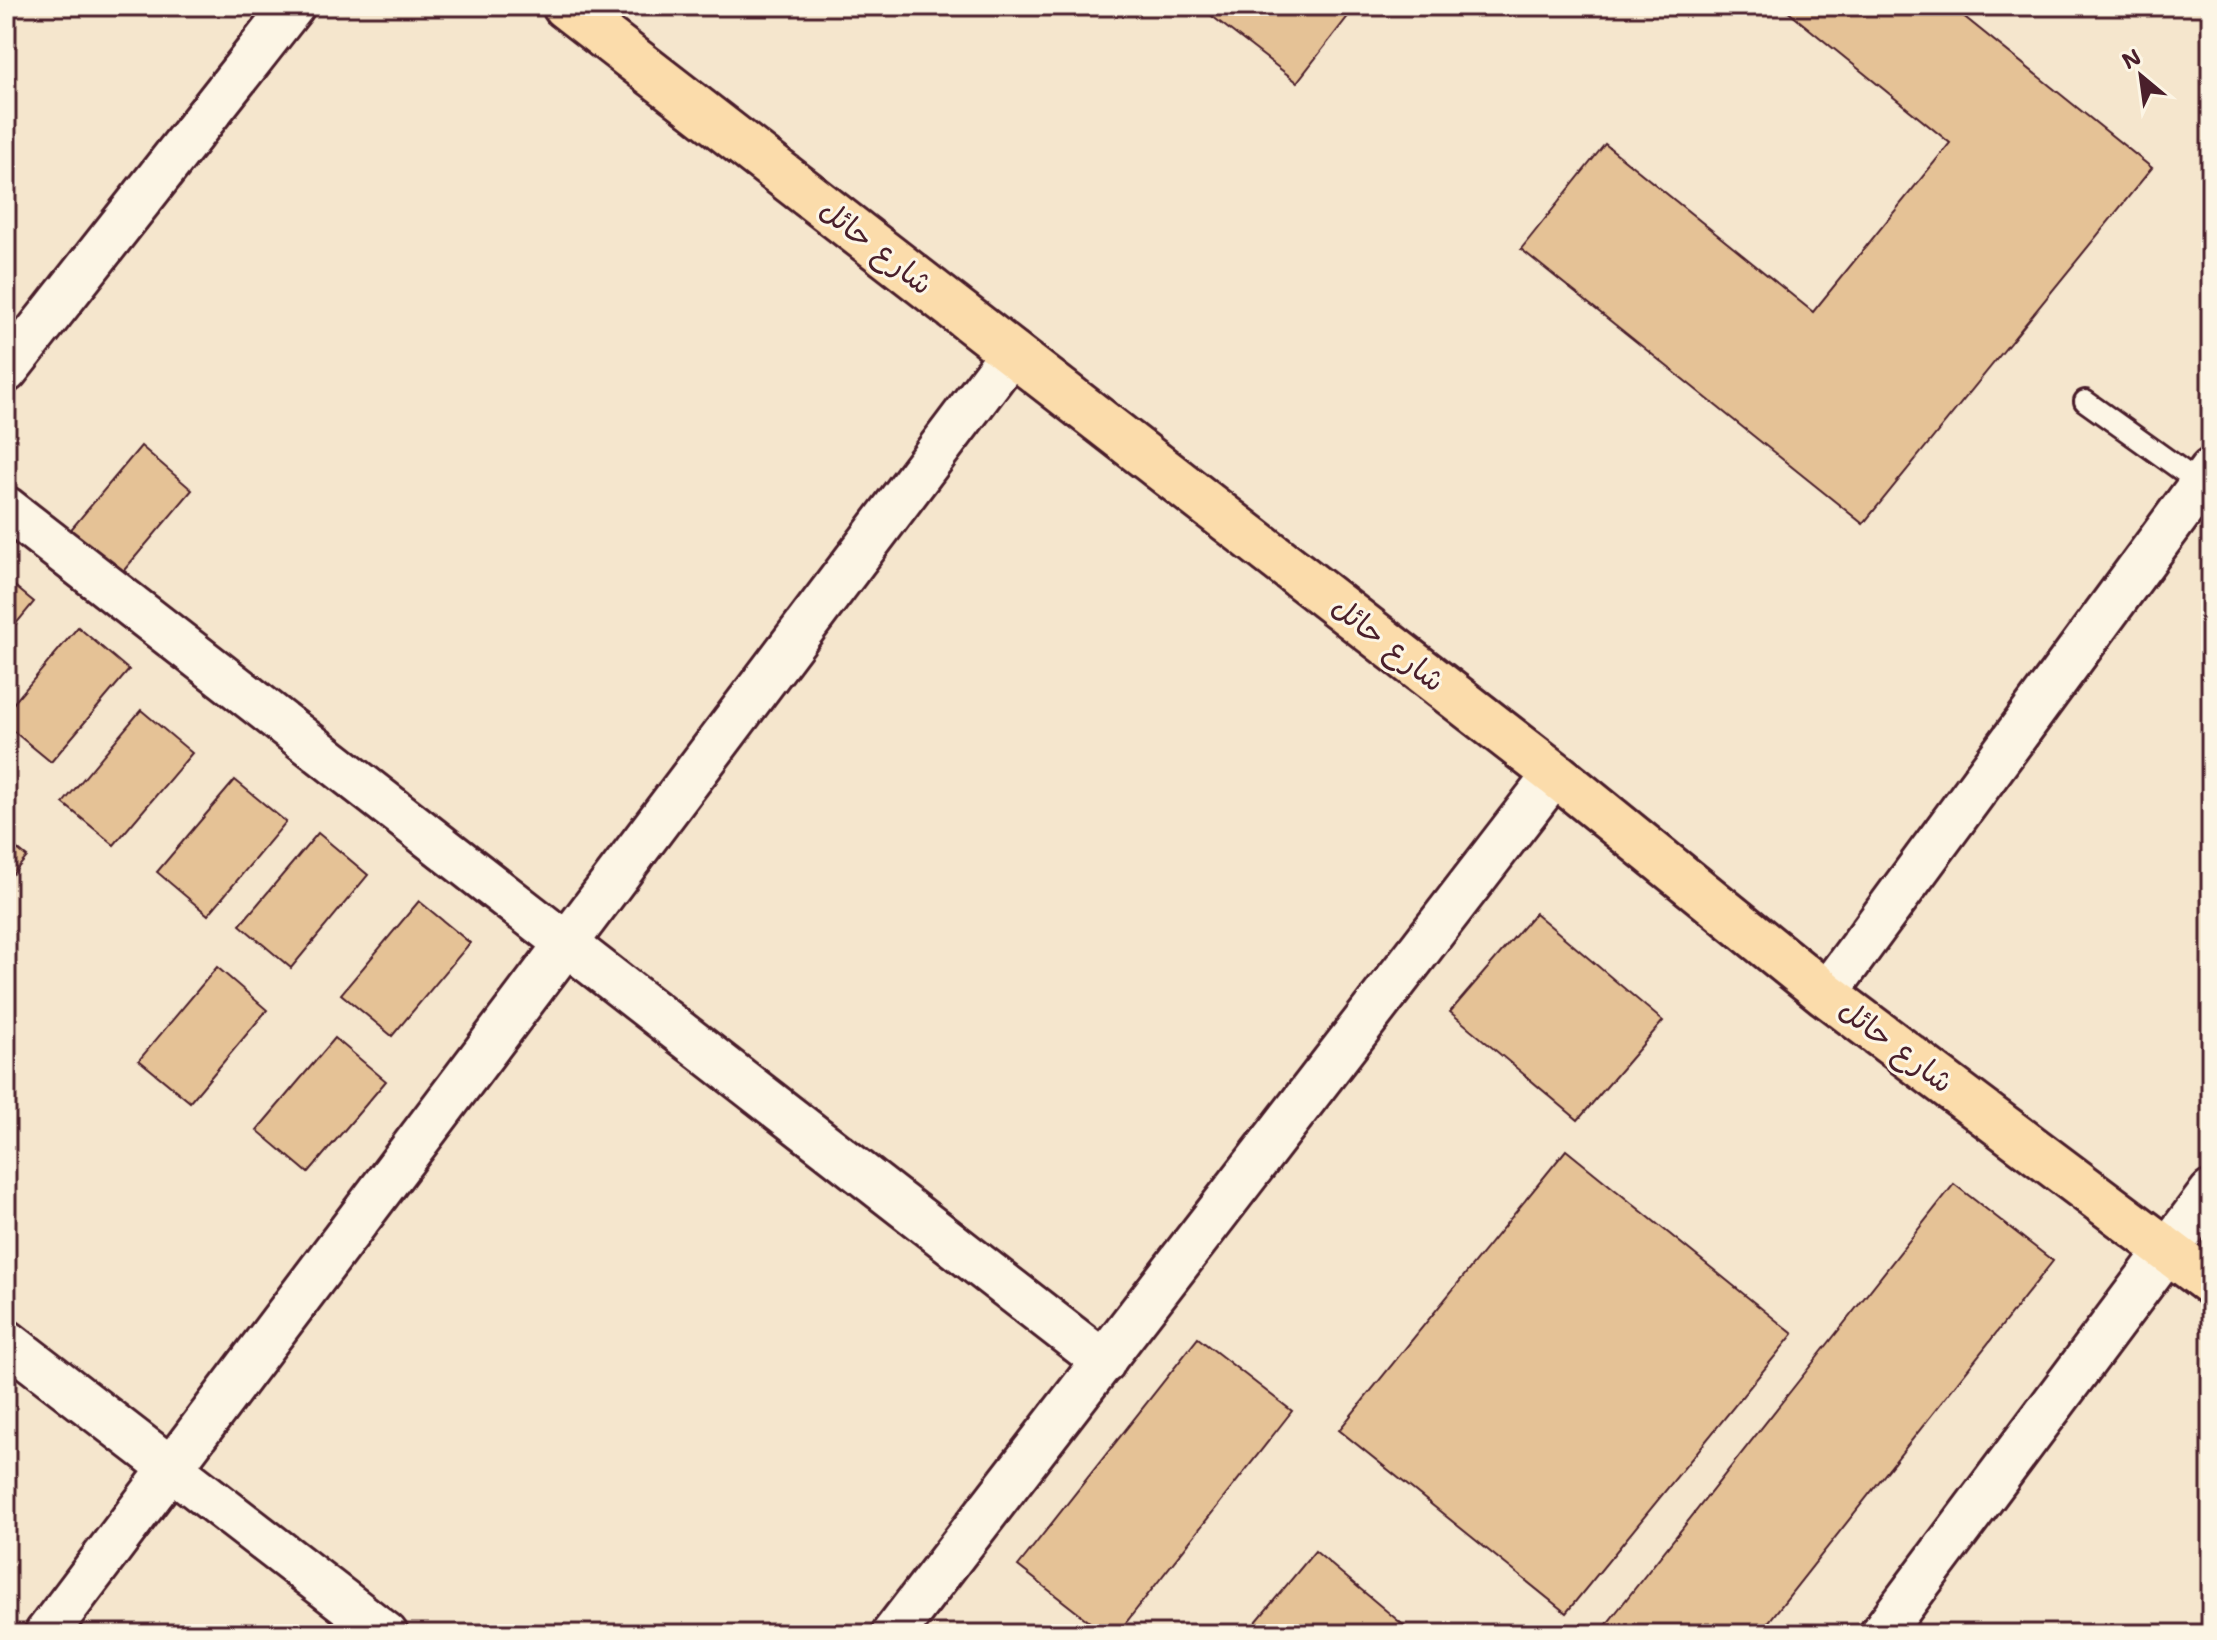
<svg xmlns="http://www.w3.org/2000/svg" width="2217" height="1640" font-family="'Shantell Sans','Playpen Sans Arabic',sans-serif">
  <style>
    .building { fill: #e5c296; stroke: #4a1f2b; stroke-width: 2 }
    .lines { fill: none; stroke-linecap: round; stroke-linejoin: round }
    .service-casing { stroke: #4a1f2b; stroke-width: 26 }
    .minor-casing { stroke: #4a1f2b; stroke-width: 48 }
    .primary-casing { stroke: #4a1f2b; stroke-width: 50 }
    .service { stroke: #fcf5e5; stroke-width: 20 }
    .minor { stroke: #fcf5e5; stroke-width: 42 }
    .primary { stroke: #fbdcab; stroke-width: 44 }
    .labels { text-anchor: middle; stroke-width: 6; stroke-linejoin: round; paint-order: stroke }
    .street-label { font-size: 30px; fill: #4a1f2b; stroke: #fcf5e5 }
  </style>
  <rect width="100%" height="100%" fill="#f5e6cd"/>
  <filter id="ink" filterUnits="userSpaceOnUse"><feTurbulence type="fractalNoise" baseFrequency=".0125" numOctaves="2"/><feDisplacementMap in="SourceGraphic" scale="16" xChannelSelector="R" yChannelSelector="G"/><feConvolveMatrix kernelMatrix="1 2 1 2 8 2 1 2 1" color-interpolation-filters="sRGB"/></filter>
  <g filter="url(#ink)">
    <g class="building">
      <path d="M1199,6H1356L1297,82Z"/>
      <path d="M1781,6H1951L2152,168L1863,524L1521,249L1605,144L1813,312L1950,143Z"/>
      <path d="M141,446L192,490L114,582L63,539Z"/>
      <path d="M6,579L34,602L6,636Z"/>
      <path d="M78,627L129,670L51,762L6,725V712Z"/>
      <path d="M141,710L192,753L114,845L63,803Z"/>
      <path d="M235,780L286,822L208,915L157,872Z"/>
      <path d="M318,833L368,875L291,968L240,925Z"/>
      <path d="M6,840L27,857L6,882Z"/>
      <path d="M419,901L470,943L392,1036L341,994Z"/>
      <path d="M1535,913L1663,1021L1578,1120L1450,1012Z"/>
      <path d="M217,967L267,1010L190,1102L139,1060Z"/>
      <path d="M335,1038L386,1081L308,1173L257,1130Z"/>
      <path d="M1566,1150L1793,1334L1566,1613L1339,1430Z"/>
      <path d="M1954,1184L2053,1261L1759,1634H1599Z"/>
      <path d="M1198,1338L1292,1411L1117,1634H1105L1018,1566Z"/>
      <path d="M1315,1551L1414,1634H1246Z"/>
    </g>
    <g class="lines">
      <g class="service-casing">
        <path id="service" d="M2085,401L2201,484"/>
      </g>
      <g class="minor-casing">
        <g id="minor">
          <path d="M6,371L293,6"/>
          <path d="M6,508L1104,1362"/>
          <path d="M1826,994L2211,470"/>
          <path d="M6,1341L386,1634"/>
          <path d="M46,1634L1012,352"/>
          <path d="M893,1634L1555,774"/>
          <path d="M1881,1634L2211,1192"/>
        </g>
      </g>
      <g class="primary-casing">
        <path id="primary" d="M565,6L1555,774L1826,994L2211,1283"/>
      </g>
      <use href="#service" class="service"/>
      <use href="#minor" class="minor"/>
      <use href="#primary" class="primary"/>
    </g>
  </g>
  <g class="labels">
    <g class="street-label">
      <text transform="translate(876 247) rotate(38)" y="10">شارع حائل</text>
      <text transform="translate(1388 644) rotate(38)" y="10">شارع حائل</text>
      <text transform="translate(1896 1046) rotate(37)" y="10">شارع حائل</text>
    </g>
  </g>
  <rect width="2217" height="1640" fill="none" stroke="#fcf5e5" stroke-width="32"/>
  <rect x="16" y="16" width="2185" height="1608" fill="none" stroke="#4a1f2b" stroke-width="3" filter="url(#ink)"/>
  <g transform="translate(2141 76) rotate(331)" stroke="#fcf5e5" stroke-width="6" paint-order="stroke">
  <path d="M0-6L14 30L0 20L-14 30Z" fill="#4a1f2b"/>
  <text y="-12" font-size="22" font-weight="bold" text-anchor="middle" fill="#4a1f2b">N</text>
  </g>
</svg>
